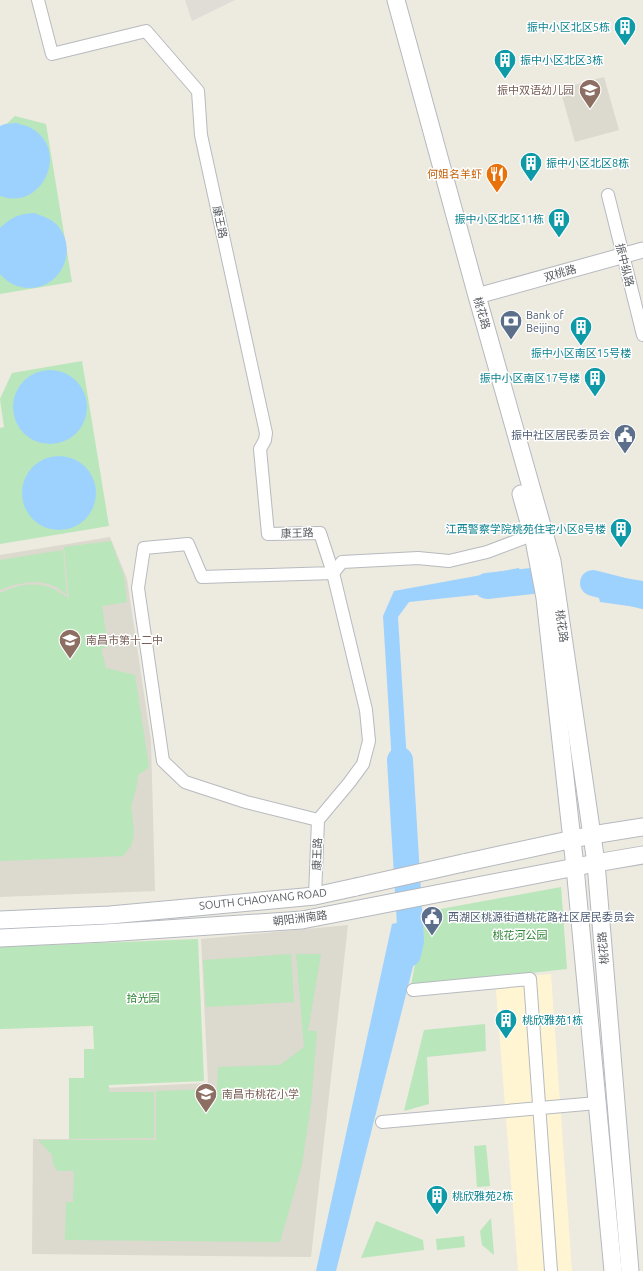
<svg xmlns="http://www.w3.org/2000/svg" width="643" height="1271" font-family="Ubuntu,'Noto Sans SC',sans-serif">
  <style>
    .commercial { fill: #fff5d2 }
    .industrial { fill: #e0ddd7 }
    .education { fill: #dcd9ce }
    .green { fill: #b9e6ba }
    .water { fill: #9dd2ff }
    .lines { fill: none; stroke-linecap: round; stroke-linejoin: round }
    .river { stroke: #9dd2ff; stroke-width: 26 }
    .minor-casing { stroke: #b7babf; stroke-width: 14 }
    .tertiary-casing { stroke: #b7babf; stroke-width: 17 }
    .secondary-casing { stroke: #b5b9bf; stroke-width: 19 }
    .minor { stroke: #fff; stroke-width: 12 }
    .tertiary { stroke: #fff; stroke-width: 15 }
    .secondary { stroke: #fff; stroke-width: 17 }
    .secondary-bridge-casing { stroke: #b5b9bf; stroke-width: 19; stroke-linecap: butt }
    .secondary-bridge { stroke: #fff; stroke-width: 17 }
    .labels { text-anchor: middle; stroke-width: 3; stroke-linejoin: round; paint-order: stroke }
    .culture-label { font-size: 11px; fill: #0d838f; stroke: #fff; text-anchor: end }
    .education-label { font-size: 11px; fill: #785e54; stroke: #fff; text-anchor: start }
    .food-label { font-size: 11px; fill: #c56008; stroke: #fff; text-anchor: end }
    .street-label { font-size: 11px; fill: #585c61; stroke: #fff }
    .service-label { font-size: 11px; fill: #4e5e75; stroke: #fff; text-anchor: start }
    .park-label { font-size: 11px; fill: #2e8334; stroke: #fff }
  </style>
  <rect width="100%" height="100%" fill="#edeadf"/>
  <path class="commercial" d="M551,974L572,1271H518L495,979Z"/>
  <path class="industrial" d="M185,0H235L192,21Z"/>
  <g class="education">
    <path d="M604,77L619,130L575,142L560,89Z"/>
    <path d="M110,537L127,579L151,741L155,891L0,897V555Z"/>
    <path d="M348,925L311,1257L32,1254L33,1139H86L85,1089L208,1083L201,939Z"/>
  </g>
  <g class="green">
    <path d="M15,116L46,124L72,282L0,294V130Z"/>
    <path d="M82,361L109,526L0,544V428L4,427L0,399L12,373Z"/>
    <path d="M111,541L124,577L127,602L102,606L108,647L101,649L106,668L135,675L149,767L147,769L138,775L136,789L131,806L134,831L133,840L131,846L123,856L0,861V593C16,585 35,581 52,588C58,591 63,595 69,598L64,547Z"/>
    <path d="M63,550L67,595C63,592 59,588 54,586C37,578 16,583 0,590V560Z"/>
    <path d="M561,887L567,969L411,986L424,912Z"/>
    <path d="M198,939L204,1081L109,1085V1092H154V1138L69,1139V1078H84V1049H94L93,1026L0,1029V947Z"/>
    <path d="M291,954L294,1002L206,1007L203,960Z"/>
    <path d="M296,954H321L308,1031H317L311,1104L302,1165L280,1242L65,1240L66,1202H73L74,1171H58L53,1165L52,1155L38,1140H156V1091L217,1089L218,1067L280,1065L304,1047Z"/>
    <path d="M485,1024L486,1051L427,1057L429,1104L404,1111L424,1030Z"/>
    <path d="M486,1145L490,1186L477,1187L474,1146Z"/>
    <path d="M491,1218L494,1255L482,1245L480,1231Z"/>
    <path d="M376,1221L423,1240L424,1250L361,1258Z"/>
    <path d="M464,1236L465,1247L437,1250L436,1239Z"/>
  </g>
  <g class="water">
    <path d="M17,123C20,125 25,125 29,127C71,147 44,212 0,196V126L5,124Z"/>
    <path d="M34,213C42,216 50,218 56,224C79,247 63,288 29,288C18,288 8,283 0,274V228C12,217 18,214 34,213Z"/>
    <circle cx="50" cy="407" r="37"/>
    <circle cx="59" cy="493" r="37"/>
    <path d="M519,568L523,590L409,602L398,617L409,794L394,796L383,616L394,591Z"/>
    <path d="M593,573L643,581V608L600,602Z"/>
    <path d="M418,918L420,939L336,1271H316L392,924Z"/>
  </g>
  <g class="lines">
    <g class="river">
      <path d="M593,583L643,596"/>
      <path d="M487,586L532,581"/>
      <path d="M400,760L411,941L408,954"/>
    </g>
    <g class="minor-casing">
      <g id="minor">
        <path d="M38,0L52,54L146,31L198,91L201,135L266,433L265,440L260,449L268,534L320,533L333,573L202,577L188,544L144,548L138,588L163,761L185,782L246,802L318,820L315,896"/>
        <path d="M608,195L643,335"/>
        <path d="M318,820L349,783L363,764L369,741L366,710L333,573L342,562L418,558L449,561L487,552L532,535"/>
        <path d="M413,990L530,979L551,1271"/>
        <path d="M382,1122L597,1103"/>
      </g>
    </g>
    <g class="tertiary-casing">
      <path id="tertiary" d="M477,296L643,250"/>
    </g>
    <g class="secondary-casing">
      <g id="secondary">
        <path d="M396,0L477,296L552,561L596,863L630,1271"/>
        <path d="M521,494L534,540L545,598L575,867L613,1271"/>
        <path d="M463,863L592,835L643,827"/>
        <path d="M0,920L110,915L315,896L356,887"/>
        <path d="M0,938L105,933L302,920L596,863L643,855"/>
      </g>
    </g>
    <use href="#minor" class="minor"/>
    <use href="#tertiary" class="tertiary"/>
    <use href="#secondary" class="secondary"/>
    <g class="secondary-bridge-casing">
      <path id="secondary-bridge" d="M356,887L463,863"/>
    </g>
    <use href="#secondary-bridge" class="secondary-bridge"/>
  </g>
  <defs>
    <g id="building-pin" transform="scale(1.15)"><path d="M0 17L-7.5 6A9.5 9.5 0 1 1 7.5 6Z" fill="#0f9aa8" stroke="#fff"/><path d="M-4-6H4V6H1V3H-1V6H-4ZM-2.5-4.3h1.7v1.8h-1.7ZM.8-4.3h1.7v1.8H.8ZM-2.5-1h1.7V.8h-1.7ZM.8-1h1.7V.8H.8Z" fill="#fff"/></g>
    <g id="school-pin" transform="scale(1.15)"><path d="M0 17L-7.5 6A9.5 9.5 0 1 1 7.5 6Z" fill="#8d6e63" stroke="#fff"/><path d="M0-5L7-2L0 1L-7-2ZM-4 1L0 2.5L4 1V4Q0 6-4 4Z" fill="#fff"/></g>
    <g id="restaurant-pin" transform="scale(1.15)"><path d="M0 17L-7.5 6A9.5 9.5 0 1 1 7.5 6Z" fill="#e8710a" stroke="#fff"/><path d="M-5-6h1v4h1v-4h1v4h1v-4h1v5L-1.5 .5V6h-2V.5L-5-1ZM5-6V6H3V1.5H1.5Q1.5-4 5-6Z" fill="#fff"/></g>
    <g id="bank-pin" transform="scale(1.15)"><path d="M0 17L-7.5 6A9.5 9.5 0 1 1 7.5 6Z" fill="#5c6f8a" stroke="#fff"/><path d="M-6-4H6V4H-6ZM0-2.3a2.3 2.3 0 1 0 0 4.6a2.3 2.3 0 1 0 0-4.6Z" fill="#fff"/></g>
    <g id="civic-pin" transform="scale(1.15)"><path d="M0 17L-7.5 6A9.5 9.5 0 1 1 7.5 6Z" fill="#5c6f8a" stroke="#fff"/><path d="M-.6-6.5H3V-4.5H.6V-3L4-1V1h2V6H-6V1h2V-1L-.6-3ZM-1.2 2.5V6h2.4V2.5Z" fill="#fff"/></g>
  </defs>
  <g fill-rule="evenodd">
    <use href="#building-pin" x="625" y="27"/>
    <use href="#building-pin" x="505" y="60"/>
    <use href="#school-pin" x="590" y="90"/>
    <use href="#building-pin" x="531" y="163"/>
    <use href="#restaurant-pin" x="497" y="174"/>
    <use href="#building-pin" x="559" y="219"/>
    <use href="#bank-pin" x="511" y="321"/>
    <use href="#building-pin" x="581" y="327"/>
    <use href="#building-pin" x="595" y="378"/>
    <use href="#civic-pin" x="625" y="435"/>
    <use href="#building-pin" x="621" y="529"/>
    <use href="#school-pin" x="70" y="640"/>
    <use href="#civic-pin" x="432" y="917"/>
    <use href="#building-pin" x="506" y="1020"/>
    <use href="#school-pin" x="206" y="1094"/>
    <use href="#building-pin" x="437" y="1196"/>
  </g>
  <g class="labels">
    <g class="culture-label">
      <text x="610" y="31">振中小区北区5栋</text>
      <text x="520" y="64" text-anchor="start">振中小区北区3栋</text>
      <text x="546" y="167" text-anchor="start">振中小区北区8栋</text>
      <text x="544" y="223">振中小区北区11栋</text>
      <text x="581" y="357" text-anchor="middle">振中小区南区15号楼</text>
      <text x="580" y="382">振中小区南区17号楼</text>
      <text x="606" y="533">江西警察学院桃苑住宅小区8号楼</text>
      <text x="522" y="1024" text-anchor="start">桃欣雅苑1栋</text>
      <text x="452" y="1200" text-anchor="start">桃欣雅苑2栋</text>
    </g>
    <g class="education-label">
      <text x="574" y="94" text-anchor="end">振中双语幼儿园</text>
      <text x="86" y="644">南昌市第十二中</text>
      <text x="222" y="1098">南昌市桃花小学</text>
    </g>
    <g class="food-label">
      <text x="482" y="178">何姐名羊虾</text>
    </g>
    <g class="street-label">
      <text transform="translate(220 222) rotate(78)" y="4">康王路</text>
      <text transform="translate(625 265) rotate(76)" y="4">振中纵路</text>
      <text transform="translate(560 273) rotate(-16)" y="4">双桃路</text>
      <text transform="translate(482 313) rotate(74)" y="4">桃花路</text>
      <text transform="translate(297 533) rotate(-2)" y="4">康王路</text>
      <text transform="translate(562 626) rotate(82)" y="4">桃花路</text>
      <text transform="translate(317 854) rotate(-88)" y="4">康王路</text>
      <text transform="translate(263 899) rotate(-6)" y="4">SOUTH CHAOYANG ROAD</text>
      <text transform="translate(300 918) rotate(-7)" y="4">朝阳洲南路</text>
      <text transform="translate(603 948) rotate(-95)" y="4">桃花路</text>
    </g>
    <g class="service-label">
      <text x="526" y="319">Bank of<tspan x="526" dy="13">Beijing</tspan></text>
      <text x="610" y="439" text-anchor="end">振中社区居民委员会</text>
      <text x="448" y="921">西湖区桃源街道桃花路社区居民委员会</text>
    </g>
    <g class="park-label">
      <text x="520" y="939">桃花河公园</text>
      <text x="143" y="1002">拾光园</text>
    </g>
  </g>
</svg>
